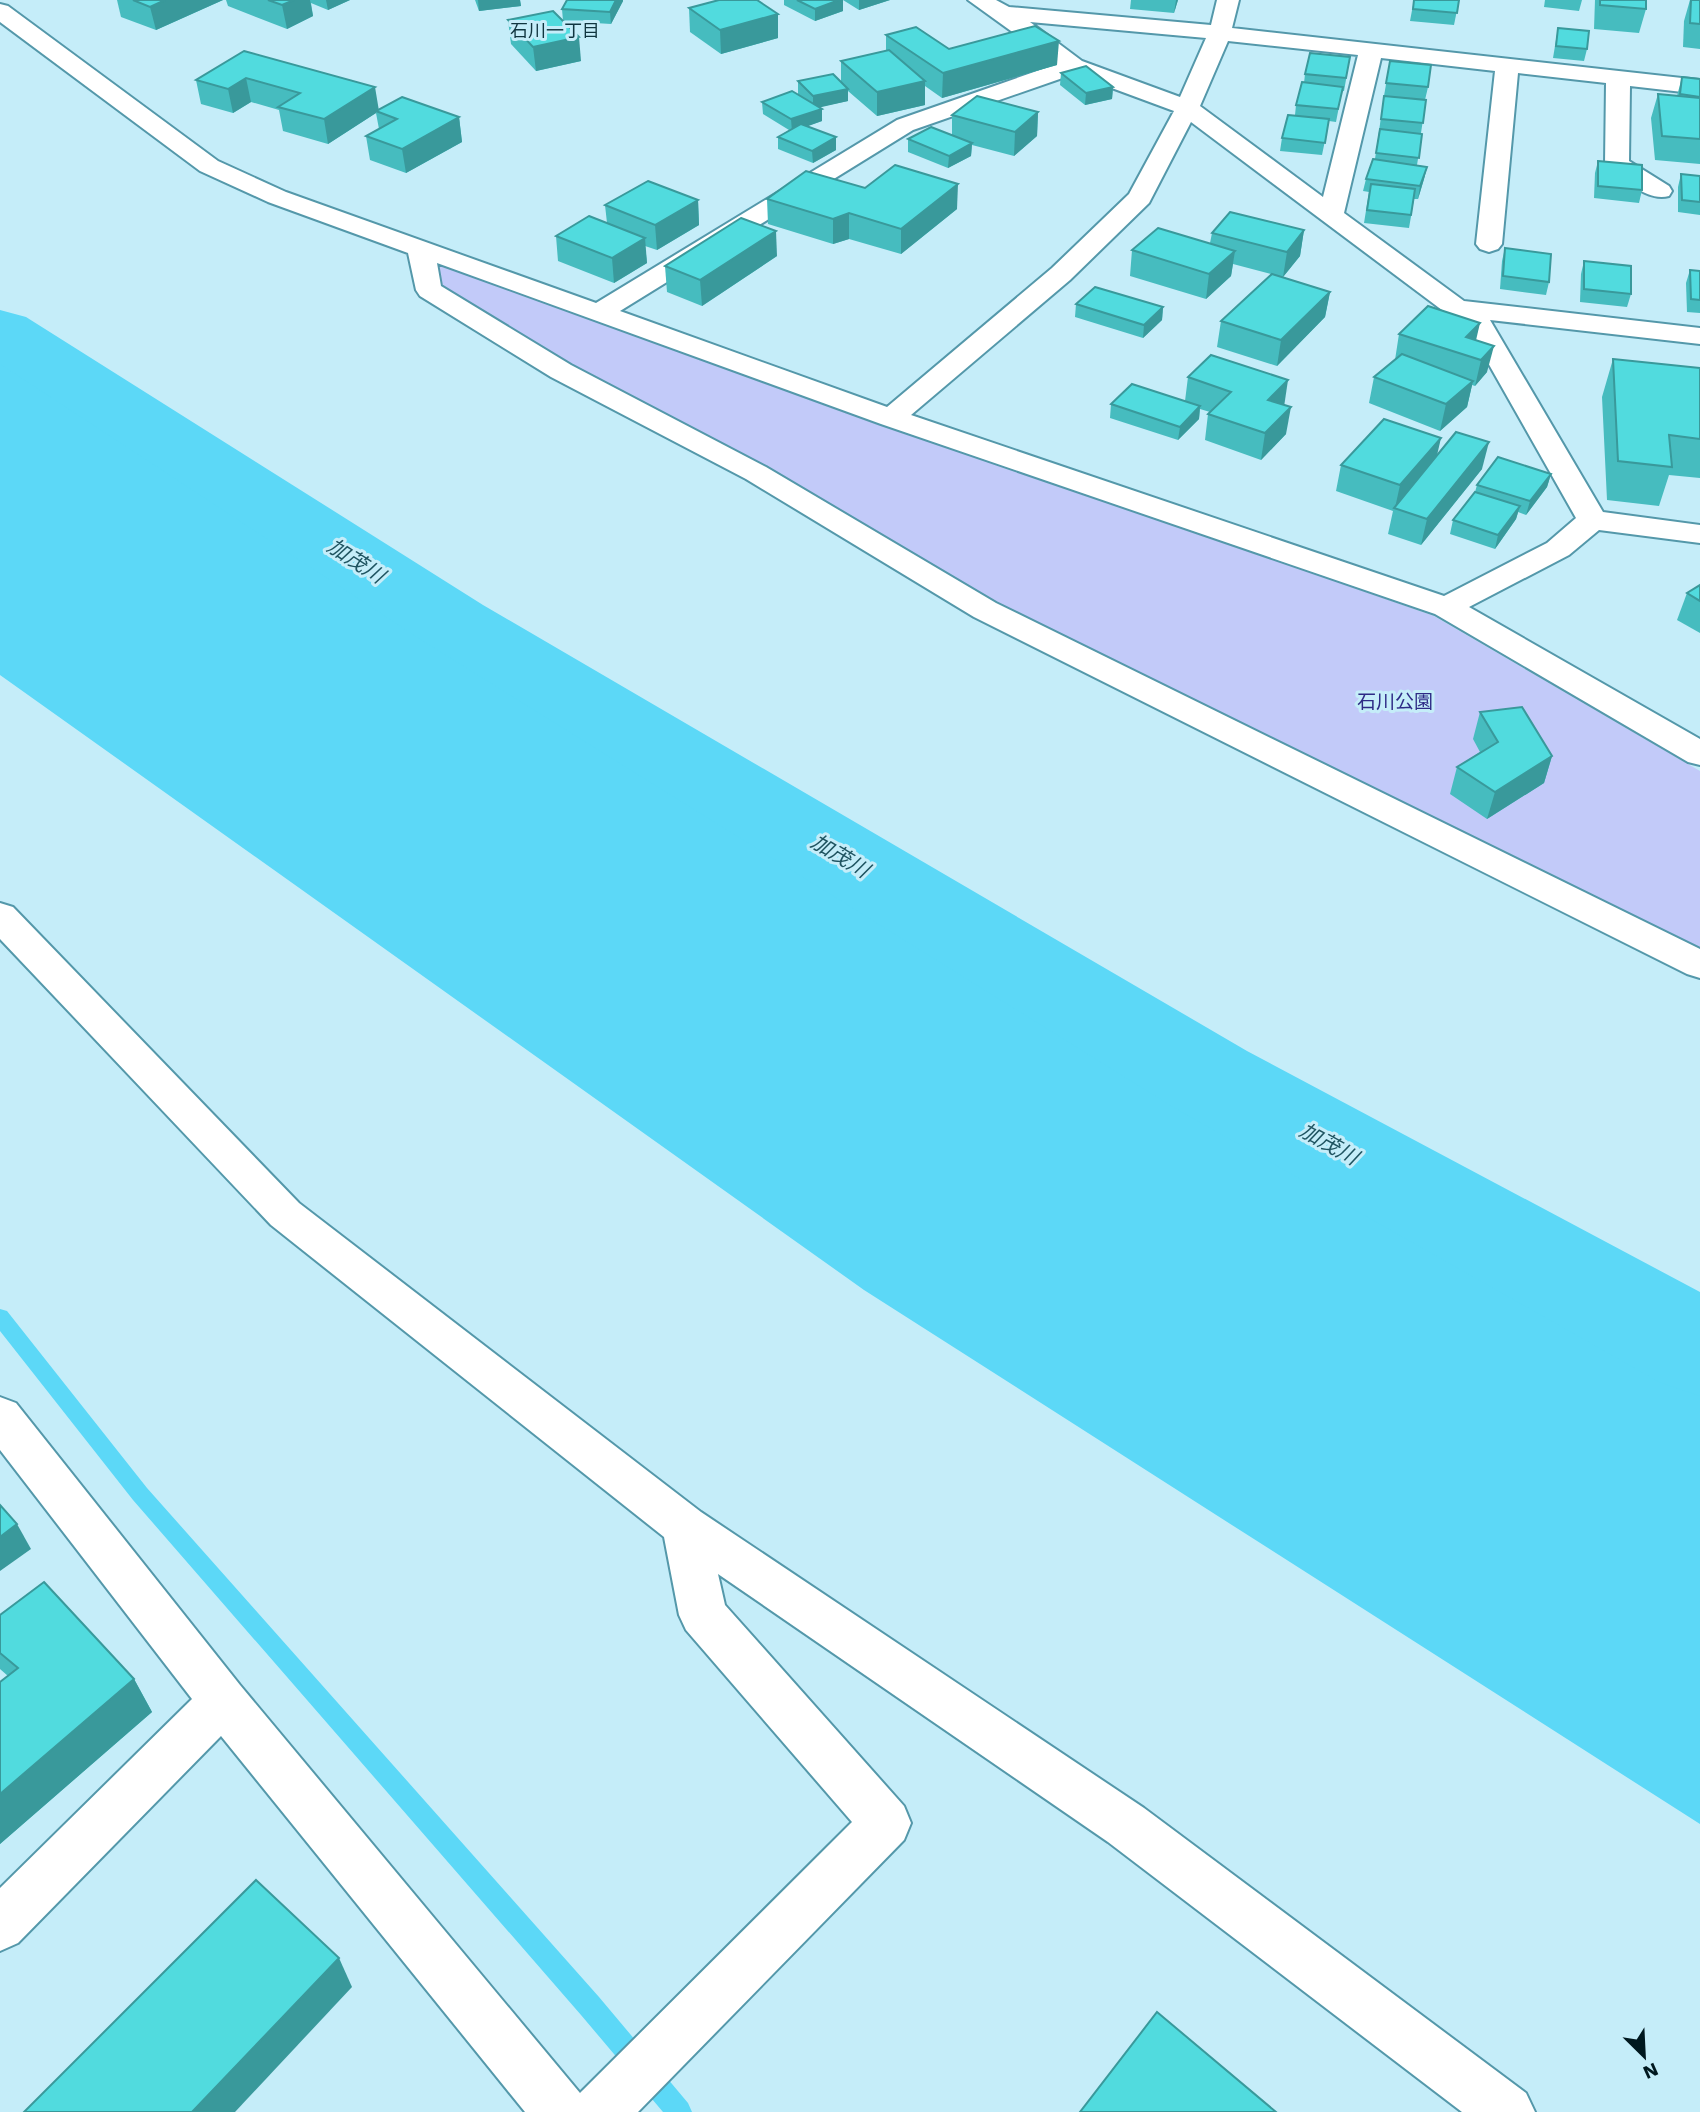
<svg xmlns="http://www.w3.org/2000/svg" width="1700" height="2112" font-family="'Work Sans','Noto Sans JP',sans-serif">
  <style>
    .green { fill: #c2caf9 }
    .water { fill: #5cd8f7 }
    .lines { fill: none; stroke-linecap: round; stroke-linejoin: round }
    .stream { fill: #5cd8f7; fill-rule: evenodd }
    .river { fill: #5cd8f7; fill-rule: evenodd }
    .minor-casing { stroke: #5498aa; stroke-width: 4 }
    .minor { fill: #fff; fill-rule: evenodd }
    .wall { fill: #46bcbf }
    .shaded-wall { fill: #39999b }
    .building { fill: #51dbde; stroke: #39999b; stroke-width: 2 }
    .labels { text-anchor: middle; stroke-width: 6; stroke-linejoin: round; paint-order: stroke }
    .far-neighbourhood-label { font-size: 18px; fill: #10353f; stroke: #c5edf9 }
    .park-label { font-size: 19px; fill: #2e2b86; stroke: #c5edf9 }
    .water-label { font-size: 21px; font-style: italic; fill: #1f5461; stroke: #c5edf9 }
  </style>
  <rect width="100%" height="100%" fill="#c5edf9"/>
  <path class="green" d="M432,262L1434,616L1700,771V958L993,603L437,288Z"/>
  <path class="water" d="M0,322L146,449L1171,1095L1700,1366V1824L864,1290L0,675Z"/>
  <g class="lines">
    <path class="stream" d="M0,1309L7,1311L147,1488L599,1997L688,2103L692,2112H663L581,2015L133,1500L0,1331Z"/>
    <path class="river" d="M0,310L26,317L483,605L1247,1051L1700,1292V1396L1659,1382L1173,1107L423,641L0,364Z"/>
    <g class="minor-casing">
      <g id="minor">
        <path d="M968,0H996L1009,7L1211,25L1217,0H1239L1232,28L1700,80V94L1630,86L1629,161L1669,186L1672,191L1669,196C1648,202 1626,180 1608,169L1605,164L1606,83L1518,73L1502,244L1498,249L1489,252L1480,249L1476,244L1495,71L1381,58L1344,213L1464,301L1700,328V344L1490,320L1603,512L1700,525V543L1599,530L1569,555L1469,607L1700,739V765L1688,762L1435,614L881,424L437,263L441,286L571,365L766,467L996,603L1700,949V978L1687,974L974,617L746,479L551,377L420,296L416,290L408,253L268,202L200,171L0,22V4L8,6L218,161L286,192L596,303L897,120L1057,64ZM1030,22L1206,38L1180,97L1082,61ZM1228,41L1358,55L1323,197L1200,106ZM1074,74L1174,111L1129,194L1052,268L887,407L620,311L913,130ZM1191,122L1470,331L1576,518L1547,543L1444,596L911,415L1070,280L1149,203Z"/>
        <path d="M0,903L13,907L299,1203L701,1512L1144,1808L1526,2093L1535,2112H1462L1108,1842L718,1574L725,1605L904,1806L911,1823L904,1840L638,2112H525L221,1736L18,1943L0,1951V1888L192,1699L0,1450V1397L16,1403L240,1685L580,2093L852,1822L686,1630L679,1615L664,1537L271,1225L0,939Z"/>
      </g>
    </g>
    <use href="#minor" class="minor"/>
  </g>
  <g class="wall">
    <path d="M117,0H223L156,30L121,17Z"/>
    <path d="M226,0H350L328,10L311,3L313,16L287,29L228,6Z"/>
    <path d="M475,0H520L521,6L479,11Z"/>
    <path d="M567,0H623V1L611,24L563,21L562,9Z"/>
    <path d="M784,0H890L859,10L843,0V11L815,21L784,5Z"/>
    <path d="M1131,0H1178L1174,13L1130,9Z"/>
    <path d="M1414,0H1459L1454,25L1410,21Z"/>
    <path d="M1545,0H1582L1579,11L1544,7Z"/>
    <path d="M1595,0H1646V9L1639,33L1594,29Z"/>
    <path d="M1690,0H1700V49L1683,47L1684,21Z"/>
    <path d="M689,8L778,38L721,54L690,32Z"/>
    <path d="M508,20L581,61L536,71L511,44Z"/>
    <path d="M1558,28L1587,49L1584,61L1553,58Z"/>
    <path d="M886,35L949,49L1057,65L942,98L925,86V105L877,116L848,91V101L819,107L822,109V121L807,126L836,150L813,163L778,149V137L789,130L763,114L762,102L801,97L798,94V81L841,82V61L886,51Z"/>
    <path d="M244,51L379,110L459,117L462,142L406,173L370,160L366,136L379,129L376,113L328,144L283,131L279,110L251,102L233,113L201,104L196,80Z"/>
    <path d="M1350,57L1344,91H1342L1336,122L1329,121L1322,155L1280,151L1282,138L1295,115L1296,105L1304,83L1305,74Z"/>
    <path d="M1390,61L1428,87L1425,100L1384,96Z"/>
    <path d="M1061,73L1113,87L1112,99L1085,105L1060,85Z"/>
    <path d="M1682,77L1700,79V164L1655,160L1651,118L1658,94L1677,96Z"/>
    <path d="M1384,96L1426,100L1421,133L1422,134L1417,165L1427,167L1424,179L1418,199H1414L1409,228L1364,223L1369,192L1363,191L1366,179L1375,159Z"/>
    <path d="M1038,112L1037,136L1014,156L972,145L971,156L948,168L908,152V139L952,135V115Z"/>
    <path d="M1598,161L1642,190L1639,203L1594,198L1595,173Z"/>
    <path d="M1681,174L1700,176V215L1678,212V187Z"/>
    <path d="M865,188L957,209L901,254L849,239L833,244L768,224L767,199Z"/>
    <path d="M698,200L699,225L657,250L645,246L647,263L614,283L558,261L556,236L607,223L605,205Z"/>
    <path d="M1304,230L1300,256L1283,277L1330,292L1325,317L1277,366L1217,347L1221,321L1271,274L1233,264L1231,276L1206,299L1130,276L1132,250L1210,243L1212,233Z"/>
    <path d="M1505,248L1549,282L1546,295L1500,289L1502,261Z"/>
    <path d="M777,256L702,306L667,292L665,266Z"/>
    <path d="M1584,261L1631,294L1627,307L1580,302L1581,274Z"/>
    <path d="M1690,270L1700,271V313L1687,312L1686,283Z"/>
    <path d="M1076,304L1163,307L1162,320L1143,338L1075,317Z"/>
    <path d="M1399,334L1476,340L1487,372L1475,386L1472,385L1467,407L1440,431L1369,403L1374,377L1395,360Z"/>
    <path d="M1613,359L1700,368V478L1669,475L1659,506L1607,500L1602,397Z"/>
    <path d="M1188,377L1284,405L1286,434L1261,460L1205,440L1208,414L1210,412L1200,409L1199,419L1178,440L1110,418L1111,404L1185,401Z"/>
    <path d="M1437,455L1482,469L1421,545L1388,534L1393,511L1336,491L1341,465Z"/>
    <path d="M1551,474L1547,487L1526,515L1518,512L1516,519L1495,549L1450,534L1453,520L1475,492L1477,485Z"/>
    <path d="M1700,585V633L1677,620L1687,593Z"/>
    <path d="M1480,712L1552,756L1544,783L1487,819L1450,794L1457,767L1480,752L1473,739Z"/>
    <path d="M0,1615L134,1679L152,1712L0,1844V1682L8,1676L0,1669Z"/>
  </g>
  <g class="shaded-wall">
    <path d="M165,0H223L156,30L150,7Z"/>
    <path d="M294,0H310L313,16L287,29L282,5Z"/>
    <path d="M326,0H350L328,10Z"/>
    <path d="M478,0H520L521,6L479,11Z"/>
    <path d="M616,0H623V1L611,24L610,12Z"/>
    <path d="M839,0H843V11L815,21V9Z"/>
    <path d="M859,0H890L859,10Z"/>
    <path d="M1176,0H1178L1174,13Z"/>
    <path d="M778,14V38L721,54L720,30Z"/>
    <path d="M579,37L581,61L536,71L533,47Z"/>
    <path d="M1059,41L1057,65L942,98L943,73Z"/>
    <path d="M246,78L251,102L233,113L228,89Z"/>
    <path d="M925,81V105L877,116V92Z"/>
    <path d="M375,87L379,111H376V113L328,144L324,119Z"/>
    <path d="M1113,87L1112,99L1085,105L1086,93Z"/>
    <path d="M848,89V101L813,109V96Z"/>
    <path d="M822,109V121L792,132L791,119Z"/>
    <path d="M1038,112L1037,136L1014,156L1015,132Z"/>
    <path d="M459,117L462,142L406,173L402,149Z"/>
    <path d="M836,137V150L813,163L812,151Z"/>
    <path d="M972,143L971,156L948,168L949,156Z"/>
    <path d="M1427,167L1424,179L1418,199L1420,186Z"/>
    <path d="M958,184L957,209L901,254V229Z"/>
    <path d="M698,200L699,225L657,250L655,225Z"/>
    <path d="M849,213V239L833,244V219Z"/>
    <path d="M1304,230L1300,256L1283,277L1287,252Z"/>
    <path d="M776,231L777,256L702,306L700,280Z"/>
    <path d="M645,238L647,263L614,283L612,258Z"/>
    <path d="M1235,251L1231,276L1206,299L1209,274Z"/>
    <path d="M1330,292L1325,317L1277,366L1281,340Z"/>
    <path d="M1163,307L1162,320L1143,338L1144,325Z"/>
    <path d="M1480,323L1474,349L1466,337Z"/>
    <path d="M1494,346L1487,372L1475,386L1481,360Z"/>
    <path d="M1288,380L1284,407L1268,400Z"/>
    <path d="M1473,381L1467,407L1440,431L1446,404Z"/>
    <path d="M1200,406L1199,419L1178,440L1180,427Z"/>
    <path d="M1291,407L1286,434L1261,460L1265,433Z"/>
    <path d="M1441,438L1435,464L1395,508L1400,485Z"/>
    <path d="M1489,442L1482,469L1421,545L1427,519Z"/>
    <path d="M1551,474L1547,487L1526,515L1530,501Z"/>
    <path d="M1520,506L1516,519L1495,549L1498,535Z"/>
    <path d="M1552,756L1544,783L1487,819L1495,792Z"/>
    <path d="M17,1524L31,1549L0,1571V1537Z"/>
    <path d="M134,1679L152,1712L0,1844V1794Z"/>
    <path d="M339,1958L352,1987L235,2112H192Z"/>
  </g>
  <g class="building">
    <path d="M133,0H165L150,7Z"/>
    <path d="M268,0H294L282,5Z"/>
    <path d="M567,0H616L610,12L562,9Z"/>
    <path d="M719,0H757L778,14L720,30L689,8Z"/>
    <path d="M797,0H839L815,9Z"/>
    <path d="M1414,0H1459L1457,13L1413,9Z"/>
    <path d="M1600,0H1646V9L1600,5Z"/>
    <path d="M1691,0H1700V24L1690,23Z"/>
    <path d="M553,11L579,37L533,47L508,20Z"/>
    <path d="M1035,26L1059,41L943,73L886,35L916,27L949,49Z"/>
    <path d="M1558,28L1589,31L1587,49L1556,46Z"/>
    <path d="M889,50L925,81L877,92L841,61Z"/>
    <path d="M244,51L375,87L324,119L278,107L300,93L246,78L228,89L196,80Z"/>
    <path d="M1310,53L1350,57L1346,78L1305,74Z"/>
    <path d="M1390,61L1431,65L1428,87L1386,83Z"/>
    <path d="M1086,66L1113,87L1086,93L1061,73Z"/>
    <path d="M833,74L848,89L813,96L798,81Z"/>
    <path d="M1682,77L1700,79V97L1680,94Z"/>
    <path d="M1302,82L1343,87L1338,109L1296,105Z"/>
    <path d="M792,91L822,109L791,119L762,102Z"/>
    <path d="M1658,94L1700,98V139L1662,136Z"/>
    <path d="M977,96L1038,112L1015,132L952,115Z"/>
    <path d="M1384,96L1426,100L1423,123L1381,119Z"/>
    <path d="M402,97L459,117L402,149L366,136L397,119L376,111Z"/>
    <path d="M1288,115L1329,119L1325,143L1282,138Z"/>
    <path d="M801,124L836,137L812,151L778,137Z"/>
    <path d="M931,127L972,143L949,156L908,139Z"/>
    <path d="M1380,129L1422,134L1419,158L1376,153Z"/>
    <path d="M1373,159L1427,167L1420,186L1366,179Z"/>
    <path d="M1598,161L1642,165V190L1598,186Z"/>
    <path d="M895,165L958,184L901,229L849,213L833,219L767,199L806,171L865,188Z"/>
    <path d="M1681,174L1700,176V202L1682,200Z"/>
    <path d="M648,181L698,200L655,225L605,205Z"/>
    <path d="M1371,184L1415,189L1411,215L1367,210Z"/>
    <path d="M1230,212L1304,230L1287,252L1212,233Z"/>
    <path d="M589,216L645,238L612,258L556,236Z"/>
    <path d="M741,218L776,231L700,280L665,266Z"/>
    <path d="M1158,228L1235,251L1209,274L1132,250Z"/>
    <path d="M1505,248L1551,254L1549,282L1503,276Z"/>
    <path d="M1584,261L1631,266V294L1584,289Z"/>
    <path d="M1690,270L1700,271V300L1691,299Z"/>
    <path d="M1272,274L1330,292L1281,340L1221,321Z"/>
    <path d="M1095,287L1163,307L1144,325L1076,304Z"/>
    <path d="M1428,306L1480,323L1466,337L1494,346L1481,360L1399,334Z"/>
    <path d="M1402,354L1473,381L1446,404L1374,377Z"/>
    <path d="M1211,355L1288,380L1268,400L1291,407L1265,433L1208,414L1231,392L1188,377Z"/>
    <path d="M1613,359L1700,368V439L1669,435L1672,467L1618,461Z"/>
    <path d="M1132,384L1200,406L1180,427L1111,404Z"/>
    <path d="M1384,419L1441,438L1400,485L1341,465Z"/>
    <path d="M1456,432L1489,442L1427,519L1394,508Z"/>
    <path d="M1498,457L1551,474L1530,501L1477,485Z"/>
    <path d="M1475,492L1520,506L1498,535L1453,520Z"/>
    <path d="M1700,585V601L1687,593Z"/>
    <path d="M1522,707L1552,756L1495,792L1457,767L1498,742L1480,712Z"/>
    <path d="M0,1505L17,1524L0,1537Z"/>
    <path d="M44,1582L134,1679L0,1794V1682L18,1668L0,1653V1615Z"/>
    <path d="M256,1880L339,1958L192,2112H24Z"/>
    <path d="M1157,2012L1276,2112H1080Z"/>
  </g>
  <g class="labels">
    <g class="far-neighbourhood-label">
      <text x="555" y="37">石川一丁目</text>
    </g>
    <g class="park-label">
      <text x="1395" y="708">石川公園</text>
    </g>
    <g class="water-label">
      <text transform="translate(356 561) rotate(33)" y="7">加茂川</text>
      <text transform="translate(840 856) rotate(31)" y="7">加茂川</text>
      <text transform="translate(1329 1144) rotate(29)" y="7">加茂川</text>
    </g>
  </g>
  <g transform="translate(1644 2056) rotate(156)" stroke="#c5edf9" stroke-width="5" paint-order="stroke">
  <path d="M0-5L12 26L0 18L-12 26Z" fill="#00181f"/>
  <text y="-10" font-size="19" font-weight="bold" text-anchor="middle" fill="#00181f">N</text>
  </g>
</svg>
